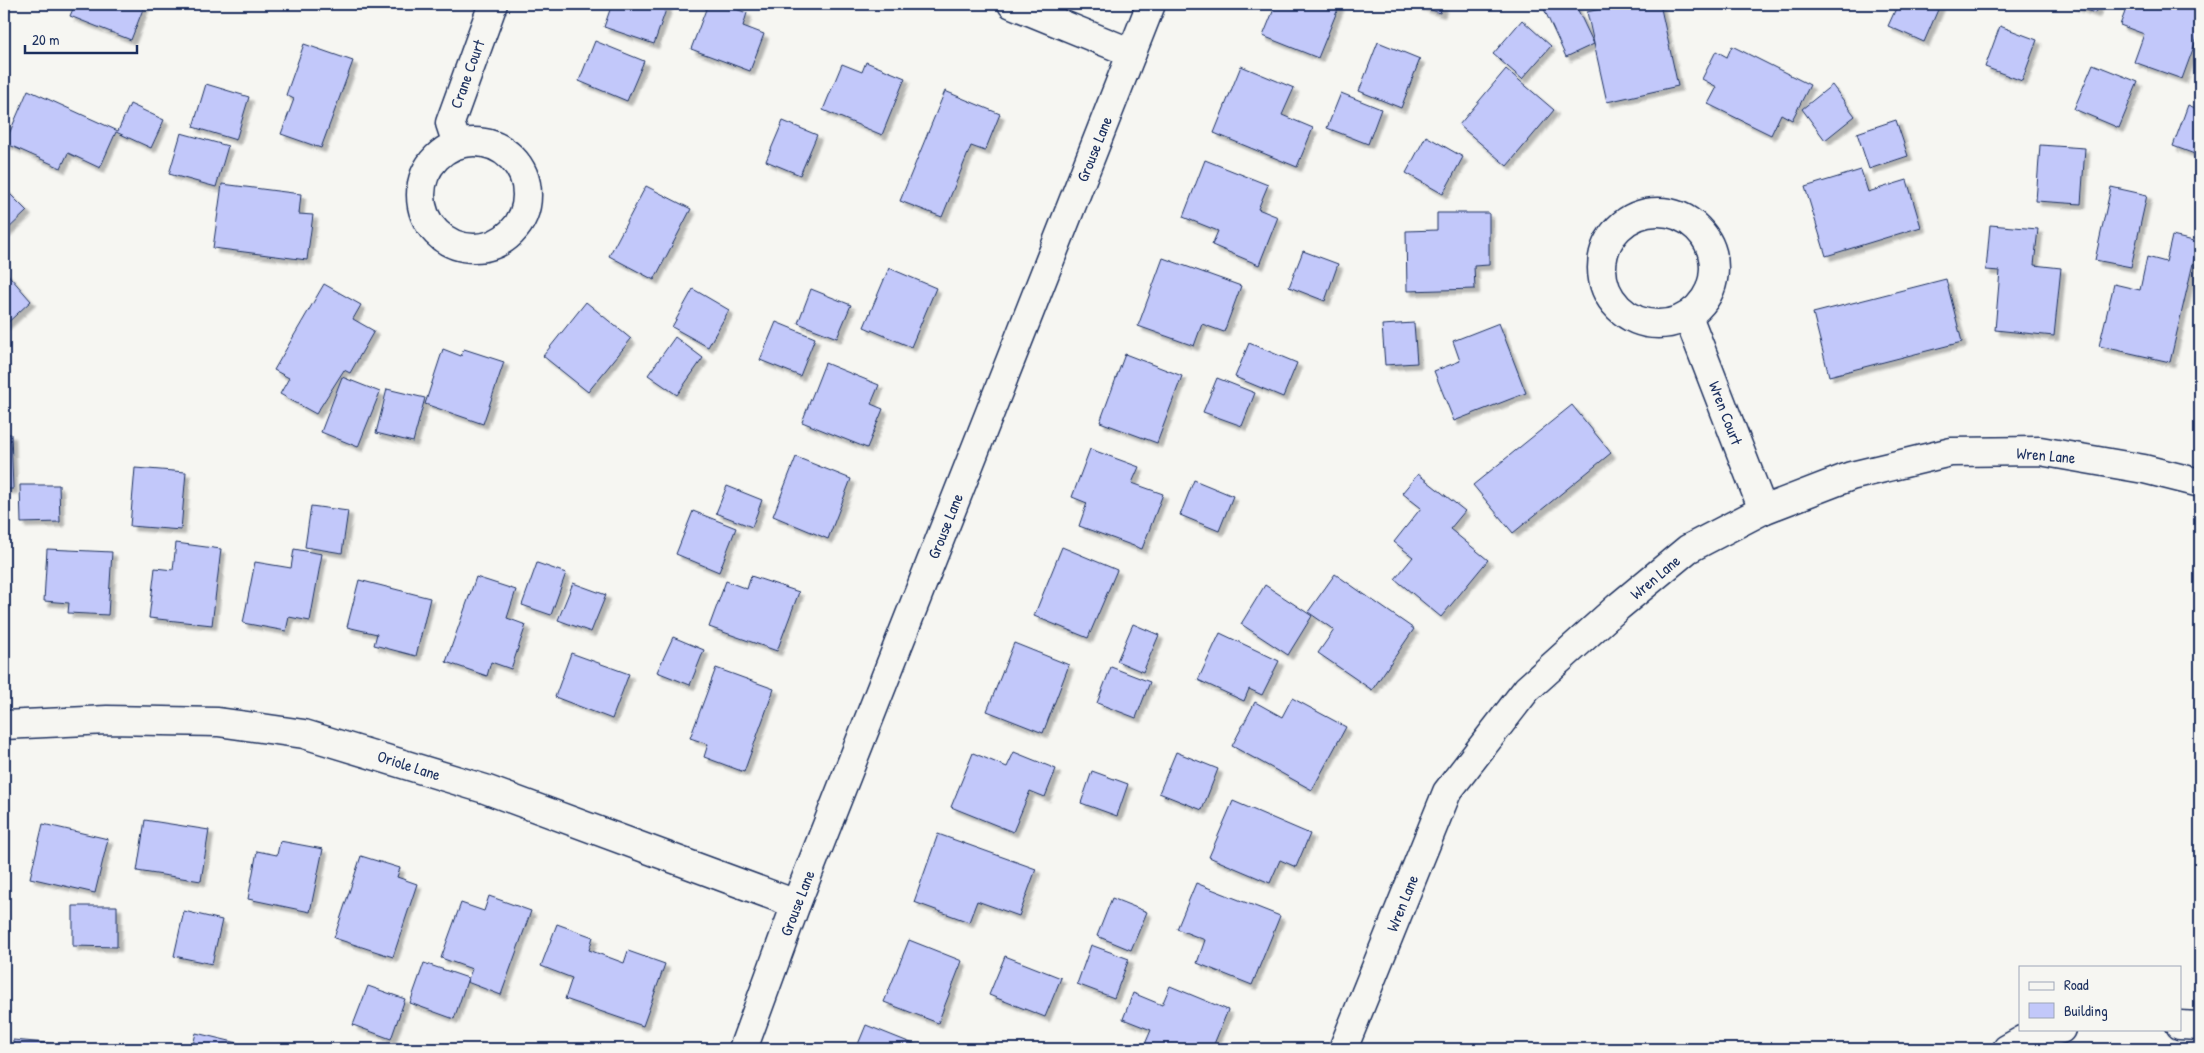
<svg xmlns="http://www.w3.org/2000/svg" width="2204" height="1053" font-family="'Patrick Hand',sans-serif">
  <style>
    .building { fill: #c2c8fa; stroke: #1b2f5e; filter: url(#shadow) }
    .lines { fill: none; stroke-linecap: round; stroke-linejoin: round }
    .minor-casing { stroke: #1b2f5e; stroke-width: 31 }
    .minor { stroke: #f6f6f2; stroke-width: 28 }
    .labels { text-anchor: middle; stroke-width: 4; stroke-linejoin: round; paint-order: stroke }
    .street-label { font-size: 16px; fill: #1b2f5e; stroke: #f6f6f2 }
  </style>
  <defs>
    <filter id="shadow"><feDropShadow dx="4.5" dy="4.5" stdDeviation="1" flood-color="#0004"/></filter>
  </defs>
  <rect width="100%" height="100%" fill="#f6f6f2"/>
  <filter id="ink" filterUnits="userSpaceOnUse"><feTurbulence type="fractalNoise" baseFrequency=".02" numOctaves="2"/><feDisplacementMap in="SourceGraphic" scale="10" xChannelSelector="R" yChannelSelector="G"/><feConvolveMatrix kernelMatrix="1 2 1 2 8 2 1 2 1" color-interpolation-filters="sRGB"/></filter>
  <g filter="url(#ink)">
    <g class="building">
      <path d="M75,4H145L131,40L70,16Z"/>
      <path d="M612,4H668L654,44L604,27Z"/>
      <path d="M708,4H722L747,13L743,26L764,34L750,71L691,49Z"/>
      <path d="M1276,4H1340L1318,58L1263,36Z"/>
      <path d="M1414,4H1443L1440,13Z"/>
      <path d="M1555,4H1575L1594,44L1566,57L1544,9Z"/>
      <path d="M1623,4H1660L1678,86L1607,102L1587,12Z"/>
      <path d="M1898,4L1940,5L1924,42L1888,26Z"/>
      <path d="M2068,4H2099L2095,13Z"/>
      <path d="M2128,4H2200V30L2182,79L2134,62L2144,34L2120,25Z"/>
      <path d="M1522,20L1551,46L1522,79L1493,54Z"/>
      <path d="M2000,26L2037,40L2022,81L1985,67Z"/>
      <path d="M595,41L644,61L627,101L579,81Z"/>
      <path d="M1378,42L1420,59L1401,108L1359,91Z"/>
      <path d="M304,44L353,61L321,148L281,134L294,99L286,95Z"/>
      <path d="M1732,46L1810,85L1792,120L1781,114L1771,135L1708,104L1717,87L1702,79L1716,51L1727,57Z"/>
      <path d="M866,62L905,78L882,135L823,110L842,64L862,72Z"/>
      <path d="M2093,64L2138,82L2119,128L2074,109Z"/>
      <path d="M1241,66L1294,88L1282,115L1313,128L1297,167L1214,133Z"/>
      <path d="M1506,69L1554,110L1507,166L1459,125Z"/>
      <path d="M206,84L249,97L236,140L193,127Z"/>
      <path d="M1832,85L1855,116L1825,140L1802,109Z"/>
      <path d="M28,90L118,131L130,104L164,120L151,148L116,132L100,168L68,153L61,168L5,143Z"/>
      <path d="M945,91L1000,114L985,151L971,146L942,217L900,201Z"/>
      <path d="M1341,93L1381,109L1368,144L1327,128Z"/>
      <path d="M2188,105L2200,110V156L2173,146Z"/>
      <path d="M1896,120L1908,156L1869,169L1857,133Z"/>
      <path d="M783,121L817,135L800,175L766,161Z"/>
      <path d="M181,133L228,146L216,187L169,174Z"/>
      <path d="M1426,136L1463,157L1443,194L1406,173Z"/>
      <path d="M2040,145L2085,148L2081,204L2036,201Z"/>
      <path d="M1205,160L1268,185L1258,209L1278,217L1259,265L1212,245L1218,231L1183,217Z"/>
      <path d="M1861,170L1868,192L1907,180L1921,227L1826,256L1805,187Z"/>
      <path d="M222,184L301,194L299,214L313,215L307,260L213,248Z"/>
      <path d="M646,186L691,209L654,280L609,256Z"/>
      <path d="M2111,187L2147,195L2131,267L2095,260Z"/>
      <path d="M4,188L27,211L4,233Z"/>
      <path d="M1437,213H1489V265L1474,266L1475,289L1407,291L1406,231L1437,230Z"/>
      <path d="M1990,225L2038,229L2034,265L2061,268L2054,336L1995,330L2000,271L1986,270Z"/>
      <path d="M2172,236L2198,242L2170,362L2099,346L2114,284L2140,290L2147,257L2166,262Z"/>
      <path d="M1303,251L1338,264L1325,301L1289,287Z"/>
      <path d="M1163,258L1241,286L1224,332L1202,324L1194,346L1138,326Z"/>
      <path d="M889,268L936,288L911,347L864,327Z"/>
      <path d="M4,270L31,301L4,326Z"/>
      <path d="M1946,279L1962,342L1829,376L1813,313Z"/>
      <path d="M324,284L361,305L353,319L374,331L350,373L344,370L316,414L280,394L289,378L274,370Z"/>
      <path d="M693,289L729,310L708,347L672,327Z"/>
      <path d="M811,289L851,305L837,338L798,323Z"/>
      <path d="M586,302L631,339L588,392L543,356Z"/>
      <path d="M776,322L815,338L800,376L760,360Z"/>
      <path d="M1414,323L1417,363L1385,365L1382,325Z"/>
      <path d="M1499,323L1526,393L1454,421L1434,371L1460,361L1453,341Z"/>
      <path d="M675,337L703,358L677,395L648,375Z"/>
      <path d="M1249,343L1297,363L1283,397L1235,377Z"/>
      <path d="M443,349L461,356L464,349L504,362L483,424L425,404Z"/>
      <path d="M1125,354L1182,376L1157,443L1100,422Z"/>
      <path d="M825,363L879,385L871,404L883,409L867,448L802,422Z"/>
      <path d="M342,377L380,392L358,447L321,432Z"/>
      <path d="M1217,378L1255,393L1242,426L1203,412Z"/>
      <path d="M387,389L425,398L413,442L376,433Z"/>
      <path d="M1572,405L1611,453L1513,533L1473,485Z"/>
      <path d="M4,434H11L13,489H4Z"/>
      <path d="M1090,449L1139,467L1132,483L1163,494L1142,549L1079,526L1087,503L1072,497Z"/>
      <path d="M796,457L851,479L828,539L773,516Z"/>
      <path d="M135,468L186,472L181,530L130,526Z"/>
      <path d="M1418,474L1465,511L1450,529L1488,560L1441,617L1395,579L1413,557L1394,542L1421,508L1402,493Z"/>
      <path d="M1194,480L1233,496L1219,531L1180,515Z"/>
      <path d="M20,485H59L60,522L21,523Z"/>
      <path d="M727,486L762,500L752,527L716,513Z"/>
      <path d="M311,506L348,511L342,553L305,547Z"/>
      <path d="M693,511L736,528L719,572L676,554Z"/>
      <path d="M176,543L221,549L212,625L149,618L155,568L173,570Z"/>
      <path d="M1062,547L1117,570L1088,638L1034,616Z"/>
      <path d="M47,549L112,552L108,615L68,613L69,603L44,601Z"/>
      <path d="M294,549L322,554L310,621L289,617L286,631L243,623L255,562L291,568Z"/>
      <path d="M537,563L566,573L551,615L522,605Z"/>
      <path d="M1335,574L1414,629L1372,690L1318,653L1334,630L1308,612Z"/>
      <path d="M751,576L799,592L777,651L709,627L726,581L747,589Z"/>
      <path d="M476,577L516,590L507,618L526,625L511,669L491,662L487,676L446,662Z"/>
      <path d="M359,580L430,598L416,656L374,645L377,634L347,627Z"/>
      <path d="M573,583L606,595L591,632L558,620Z"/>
      <path d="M1265,585L1312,616L1288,655L1241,624Z"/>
      <path d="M1133,624L1159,635L1143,672L1117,661Z"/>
      <path d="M1220,633L1279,661L1262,695L1249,689L1244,701L1198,680Z"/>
      <path d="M673,637L704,650L690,685L657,672Z"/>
      <path d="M1014,643L1069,665L1043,733L987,711Z"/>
      <path d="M571,653L629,674L612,719L555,697Z"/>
      <path d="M1111,667L1150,682L1136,718L1097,703Z"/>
      <path d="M716,668L774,689L744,772L704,757L708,744L690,738Z"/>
      <path d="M1292,698L1346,727L1312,790L1232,746L1255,702L1282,717Z"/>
      <path d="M1014,752L1056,769L1045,797L1030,791L1013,832L951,807L973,753L1007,767Z"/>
      <path d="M1176,752L1218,769L1202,810L1159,793Z"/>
      <path d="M1092,771L1128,784L1117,816L1081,803Z"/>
      <path d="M1233,801L1310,834L1296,867L1280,860L1270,883L1209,857Z"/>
      <path d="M145,820L209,830L201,881L137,871Z"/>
      <path d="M43,824L108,839L95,893L30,878Z"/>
      <path d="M938,834L1036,869L1019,916L977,901L969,922L914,902Z"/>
      <path d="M280,841L323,849L310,912L248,899L257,851L277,855Z"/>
      <path d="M361,856L400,868L397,877L417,884L393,957L334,938Z"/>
      <path d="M1196,883L1280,916L1252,985L1197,963L1205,940L1177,929Z"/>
      <path d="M489,896L531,911L501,995L467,982L472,969L441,958L461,903L484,911Z"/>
      <path d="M1112,898L1147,912L1131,950L1097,936Z"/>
      <path d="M73,906H117V947L73,946Z"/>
      <path d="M184,911L222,920L212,964L174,956Z"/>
      <path d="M557,924L593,937L589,950L624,963L628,951L665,964L643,1026L565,999L572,978L541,966Z"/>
      <path d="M909,940L962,961L938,1023L884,1002Z"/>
      <path d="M1091,945L1129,959L1114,998L1077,984Z"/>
      <path d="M1005,956L1061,978L1045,1017L989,995Z"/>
      <path d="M424,963L468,978L454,1019L410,1003Z"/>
      <path d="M368,986L405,999L391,1039L353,1025Z"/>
      <path d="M1170,986L1228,1010L1212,1049H1143L1151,1030L1123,1019L1133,993L1162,1005Z"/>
      <path d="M866,1025L926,1049H856Z"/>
      <path d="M196,1033L238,1043L237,1049H192Z"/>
      <path d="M13,1040L58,1044V1049H13Z"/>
    </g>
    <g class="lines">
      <g class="minor-casing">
        <g id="minor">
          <path d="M1012,4L1132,53"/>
          <circle cx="474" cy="195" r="53"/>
          <path d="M457,144L450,123L493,4"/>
          <circle cx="1658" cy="268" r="56"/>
          <path d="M1688,316L1763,510"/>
          <path d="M4,725L107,720L218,722L304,734L485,789L796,904"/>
          <path d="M2180,1025L2200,1026"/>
          <path d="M743,1049L796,904L1151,4"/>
          <path d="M1343,1049L1447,792L1527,689L1618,607L1688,549L1763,510L1851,476L1951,452L2040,451L2144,469L2200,483"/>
          <path d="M2007,1049L2023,1040L2061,1029"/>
        </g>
      </g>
      <use href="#minor" class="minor"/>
    </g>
  </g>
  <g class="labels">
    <g class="street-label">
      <text transform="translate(467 74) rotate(-70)" y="6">Crane Court</text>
      <text transform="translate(1094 149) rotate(-68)" y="6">Grouse Lane</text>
      <text transform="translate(1726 413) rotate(69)" y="6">Wren Court</text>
      <text transform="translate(2046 455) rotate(5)" y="6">Wren Lane</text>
      <text transform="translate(945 526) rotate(-68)" y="6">Grouse Lane</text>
      <text transform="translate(1655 577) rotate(-40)" y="6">Wren Lane</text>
      <text transform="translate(409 765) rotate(18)" y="6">Oriole Lane</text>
      <text transform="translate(797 903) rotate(-69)" y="6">Grouse Lane</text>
      <text transform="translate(1402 903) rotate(-68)" y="6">Wren Lane</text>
    </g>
  </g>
  <rect width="2204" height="1053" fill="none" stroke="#f6f6f2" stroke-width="20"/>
  <rect x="10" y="10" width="2184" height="1033" fill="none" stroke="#1b2f5e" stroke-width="2" filter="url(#ink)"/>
  <rect x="2019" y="966" width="162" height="65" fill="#f6f6f2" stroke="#9ea6b7"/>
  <rect x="2029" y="982" width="25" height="8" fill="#f6f6f2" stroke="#9ea6b7"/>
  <text x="2064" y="990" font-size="15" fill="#1b2f5e">Road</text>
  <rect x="2029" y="1003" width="25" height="15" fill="#c2c8fa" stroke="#9ea6b7"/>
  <text x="2064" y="1016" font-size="15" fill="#1b2f5e">Building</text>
  <path d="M25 45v8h112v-8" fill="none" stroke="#1b2f5e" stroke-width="2.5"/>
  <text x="32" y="45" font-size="15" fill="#1b2f5e" stroke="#f6f6f2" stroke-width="4" paint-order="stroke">20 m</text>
</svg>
